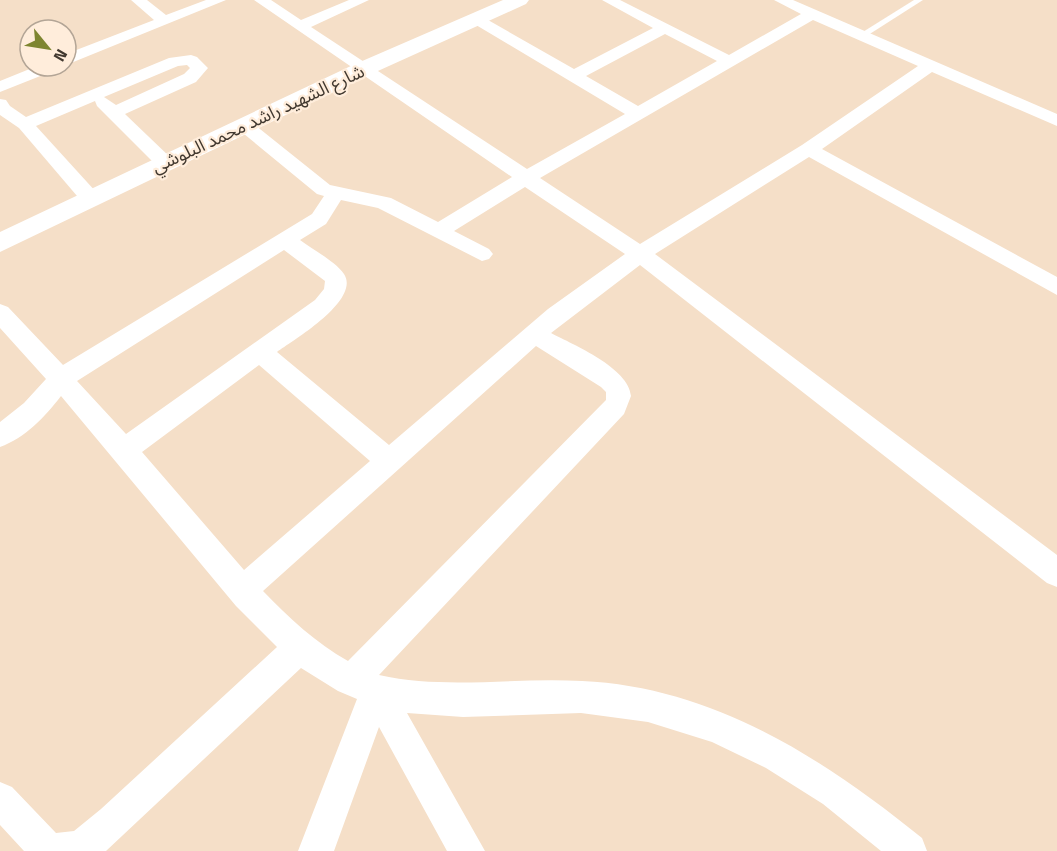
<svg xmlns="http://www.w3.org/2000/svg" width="1057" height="851" font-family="'Titillium Web','Noto Sans Arabic',sans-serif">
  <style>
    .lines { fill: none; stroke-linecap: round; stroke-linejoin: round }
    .lane { fill: #fff; fill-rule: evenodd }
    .street { fill: #fff; fill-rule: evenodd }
    .secondary { fill: #fff; fill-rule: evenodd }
    .labels { text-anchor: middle; stroke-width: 4.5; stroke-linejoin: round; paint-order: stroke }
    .far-street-label { font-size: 18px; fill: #41382f; stroke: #ffeddb }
  </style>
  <rect width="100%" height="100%" fill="#f5dfc8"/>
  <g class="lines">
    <path class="lane" d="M914,0H923L865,37L858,35Z"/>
    <g class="street">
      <path d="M131,0H147L166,15L206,0H226L66,65V54L154,20Z"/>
      <path d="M254,0H271L301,20L349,0H369L311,27L527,169L625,114L471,22L468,19L471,16H481L574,69L653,28L602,0H620L729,55L801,14L774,0H793L1057,114V126L932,72L822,149L1057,277V295L809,157L655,254L1057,555V587L1047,583L640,265L551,333C574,345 629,368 631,396L624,414L379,675C447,690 513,677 582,681C713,687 823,758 922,838L927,851H881L823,804L766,768L712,742L648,722L581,713L463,717L407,713L485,851H447L379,727L334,851H298L357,699L338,691L301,668L106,851H24L0,825V782L12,787L56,833L74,831L101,809L277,647L236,606L61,396C45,417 25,438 0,447V422L24,403L46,379L0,328V304L8,307L63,365L312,214L324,196L317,194L238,129L235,125L238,121H250L330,185L391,198L438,222L512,177ZM813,20L918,66L802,145L640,244L540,178ZM665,34L717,61L638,106L586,76ZM525,187L625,254L548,309L389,445L277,352C294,340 361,300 344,274C335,261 313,250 300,240L326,224L341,200L378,208L482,261L489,259L493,254L489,249L454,231ZM284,250L325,281L324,289L315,300L126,434L77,381ZM536,346L601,387L606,392V400L348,661C316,643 289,618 263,591ZM259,365L370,461L244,570L142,452Z"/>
      <path d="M191,55L197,57L208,68L196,82L125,114L172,159L174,163L172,167H158L97,106L95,101L36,126L97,193L100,198L97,203H83L19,128L0,115V99L6,100L10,106L26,117L169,58ZM187,65L190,68L184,74L116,105L104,97L178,66Z"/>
      <path d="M37,66H60L58,69L0,92V81Z"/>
    </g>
    <path class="secondary" d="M503,0H529L526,4L369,75L0,252V232L353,65Z"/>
  </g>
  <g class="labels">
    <g class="far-street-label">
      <text transform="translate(258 119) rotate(-25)" y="6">شارع الشهيد راشد محمد البلوشي</text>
    </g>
  </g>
  <g transform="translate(48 48) rotate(120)"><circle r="28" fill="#ffeddb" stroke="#b3a596" stroke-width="1.5"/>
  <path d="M0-4.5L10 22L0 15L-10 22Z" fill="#7e8530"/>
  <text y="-9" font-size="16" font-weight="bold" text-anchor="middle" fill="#41382f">N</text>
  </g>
</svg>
